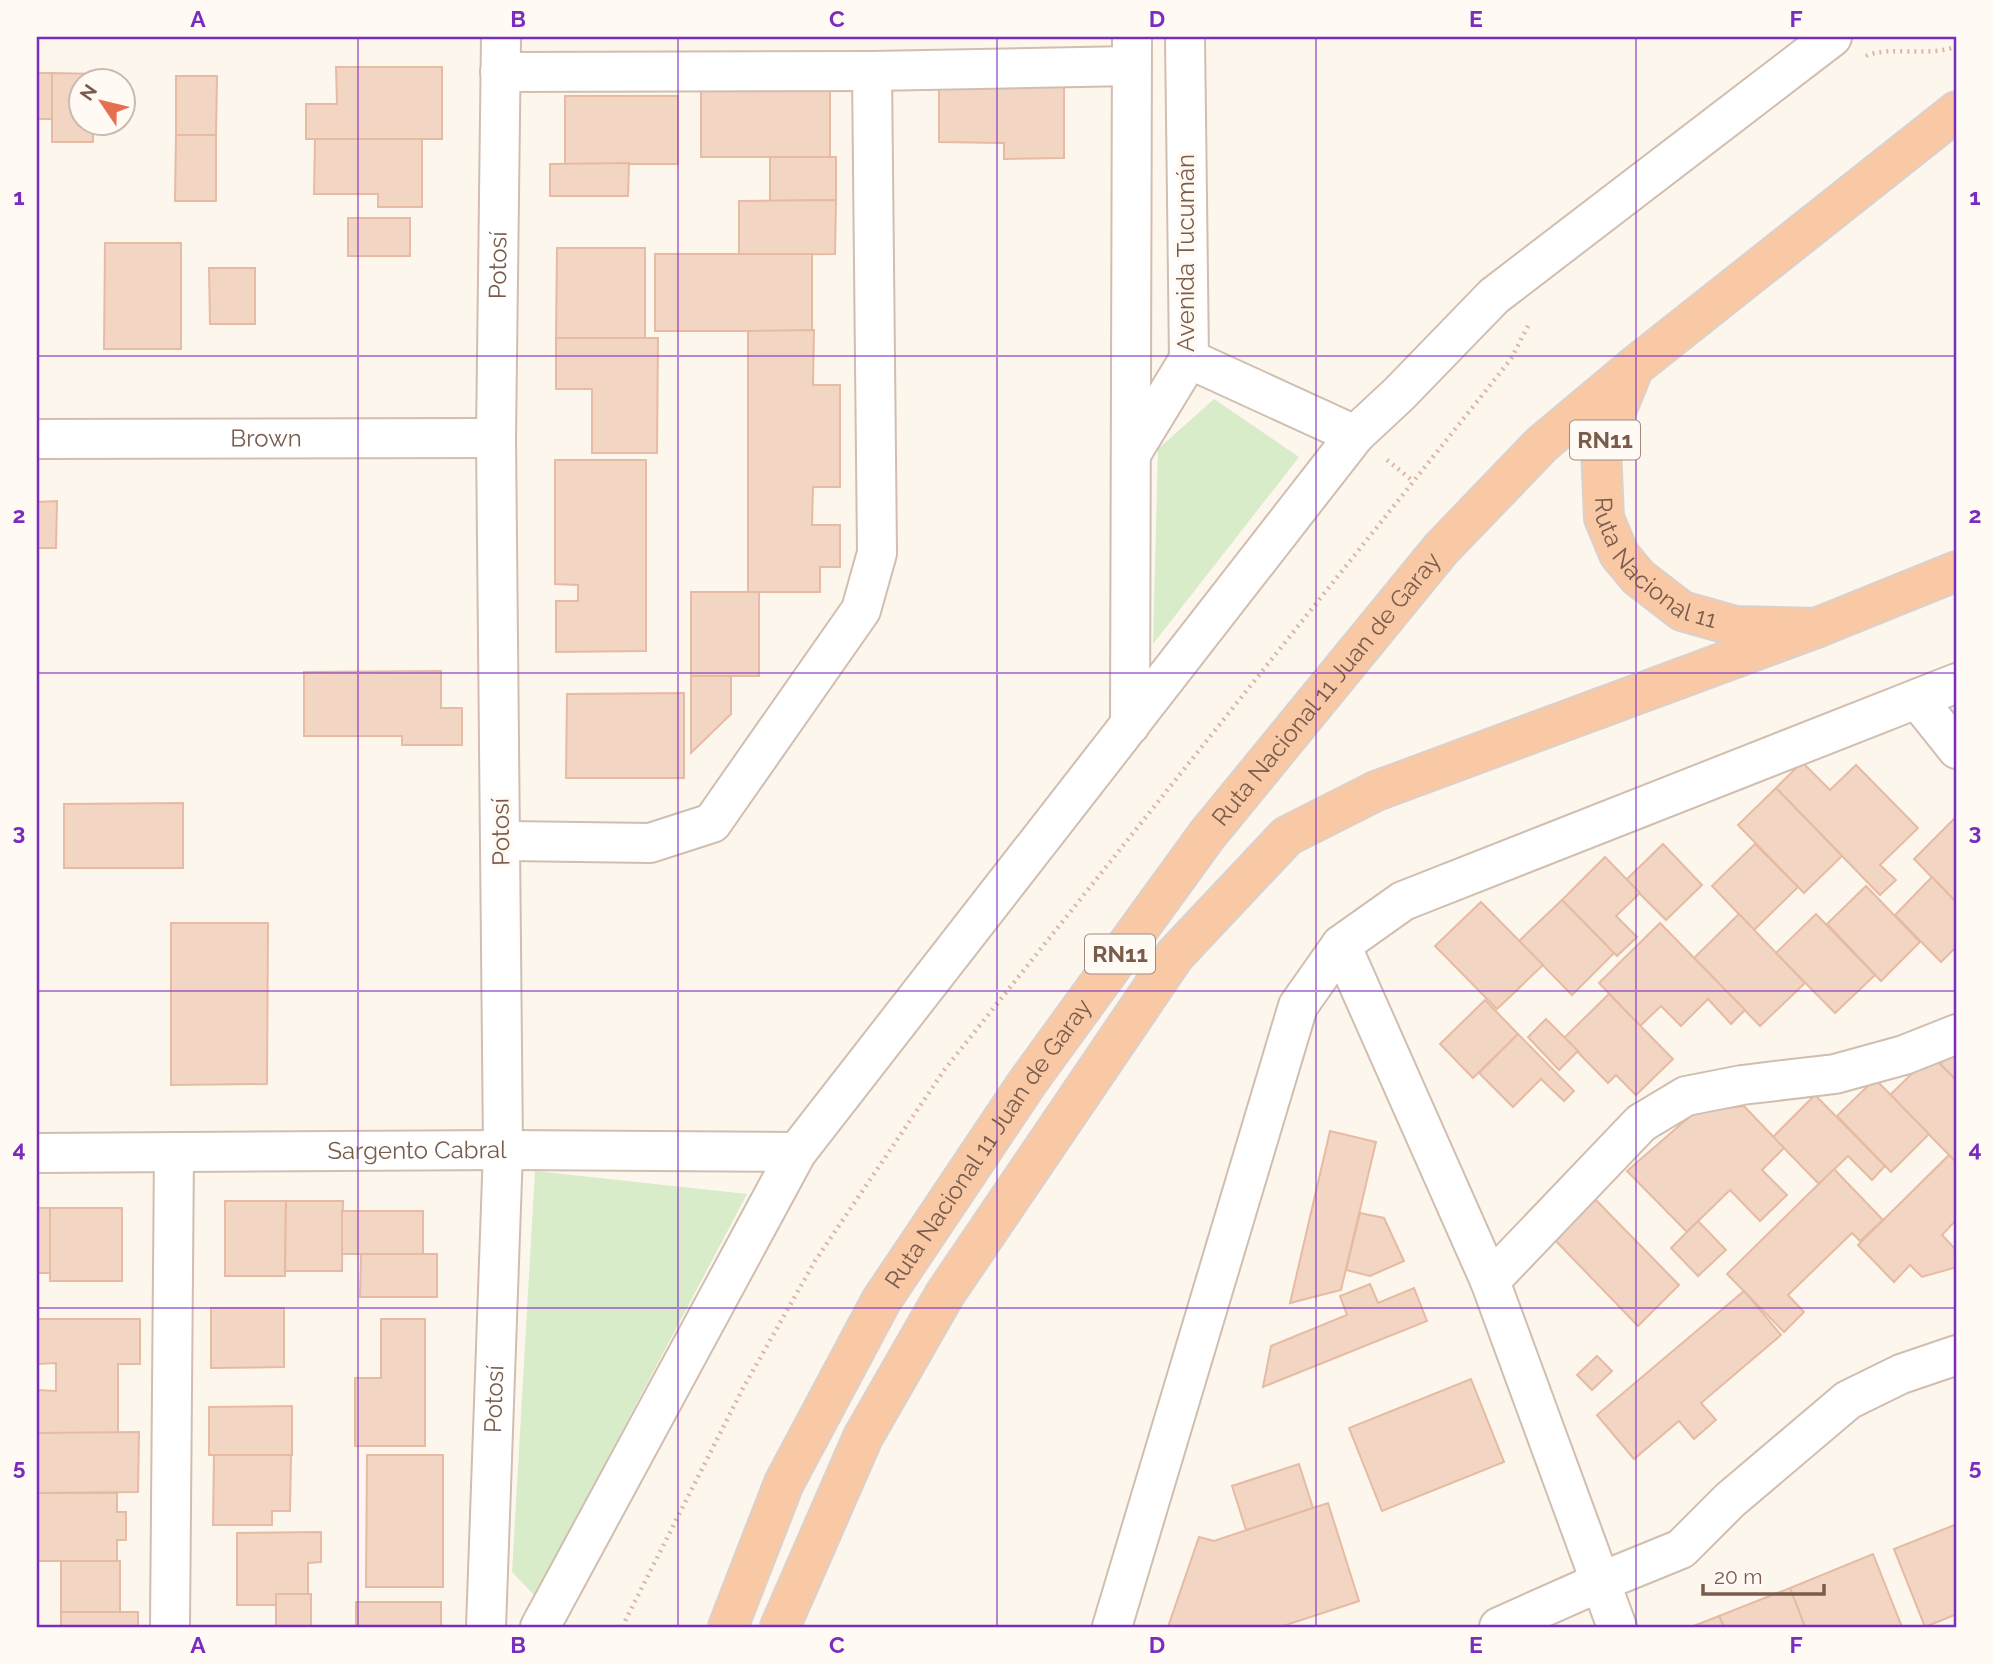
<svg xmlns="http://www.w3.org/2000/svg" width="1994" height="1664" font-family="Raleway,sans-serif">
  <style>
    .green { fill: #d8ecc9 }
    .building { fill: #f3d5c3; stroke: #e6bba3; stroke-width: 2 }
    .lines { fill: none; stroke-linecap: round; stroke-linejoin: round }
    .minor-casing { stroke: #d1beb0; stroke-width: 42 }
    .trunk-casing { stroke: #dad1cd; stroke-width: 42 }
    .path { stroke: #d9b8a5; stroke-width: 4.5; stroke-dasharray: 2 5; stroke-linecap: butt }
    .minor { stroke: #fff; stroke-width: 38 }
    .trunk { stroke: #f9c8a4; stroke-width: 38 }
    .grid { fill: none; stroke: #7b2cbf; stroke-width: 2; stroke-opacity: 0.55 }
    .labels { text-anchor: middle; stroke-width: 7; stroke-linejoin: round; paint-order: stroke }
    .shield { fill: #fffaf3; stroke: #a28b7f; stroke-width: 2 }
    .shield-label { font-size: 23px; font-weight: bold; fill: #7a5c4d }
    .street-label { font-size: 24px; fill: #7a5c4d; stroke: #fffaf3 }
    .neatline { fill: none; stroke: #7b2cbf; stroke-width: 2.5 }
    .grid-label { font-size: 23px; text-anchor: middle; font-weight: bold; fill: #7b2cbf }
  </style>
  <rect width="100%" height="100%" fill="#fdf6ec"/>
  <g class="green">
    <path d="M1214,399L1299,457L1153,644L1158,449Z"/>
    <path d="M535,1171L747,1194L535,1596L512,1572Z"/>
  </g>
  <g class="building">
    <path d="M336,67H442V139H306V104H337Z"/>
    <rect x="37" y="73" width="15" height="46"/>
    <path d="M52,73L100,74V80H80V122H93V142H52Z"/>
    <path d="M176,76H217L216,135H176Z"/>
    <path d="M939,83H1064V158L1004,159V143L939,142Z"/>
    <rect x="701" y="84" width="129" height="73"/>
    <rect x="565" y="96" width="113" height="68"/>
    <path d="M176,135H216V201H175Z"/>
    <path d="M315,139H422V207H378V194H314Z"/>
    <path d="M770,157H836V200L770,201Z"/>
    <path d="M629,163L628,196H550V164Z"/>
    <path d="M836,200L835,254L739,255V201Z"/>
    <rect x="348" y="218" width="62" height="38"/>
    <path d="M105,243H181V349H104Z"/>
    <path d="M557,248H645V338H556Z"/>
    <rect x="655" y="254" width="157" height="77"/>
    <path d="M209,268H255V324H210Z"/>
    <path d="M814,330L813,385H840V487H813L812,525H840V567H820V592H748V331Z"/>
    <path d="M556,338H658L657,453H592V389H556Z"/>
    <path d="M555,460H646V651L556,652V601H578V585L555,584Z"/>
    <path d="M57,501L56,548H37V502Z"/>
    <rect x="691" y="592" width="68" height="84"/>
    <path d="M441,671V708H462V745H402V736H304V672Z"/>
    <path d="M691,676H731V714L691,753Z"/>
    <path d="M684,693V778H566L567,694Z"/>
    <path d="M1802,762L1830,790L1856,765L1918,828L1880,865L1896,880L1880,895L1776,788Z"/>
    <path d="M1776,788L1842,856L1804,893L1738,825Z"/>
    <path d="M183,803V868H64V804Z"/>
    <path d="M1957,816V903L1914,859Z"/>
    <path d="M1663,844L1702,885L1666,920L1626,880Z"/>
    <path d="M1755,844L1798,887L1754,930L1712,886Z"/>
    <path d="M1605,857L1640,893L1616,916L1637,937L1617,956L1562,900Z"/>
    <path d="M1932,877L1957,903V946L1941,962L1895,915Z"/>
    <path d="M1866,886L1920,942L1881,981L1827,924Z"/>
    <path d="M1562,900L1614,953L1572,995L1519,941Z"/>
    <path d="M1481,902L1543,965L1497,1009L1435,946Z"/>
    <path d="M1739,914L1805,983L1760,1026L1694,958Z"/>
    <path d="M1816,914L1875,975L1835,1013L1776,953Z"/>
    <path d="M171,923H268L267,1084L171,1085Z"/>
    <path d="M1660,923L1745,1010L1731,1024L1708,999L1681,1026L1661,1006L1640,1026L1599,983Z"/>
    <path d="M1609,994L1673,1059L1636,1095L1616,1075L1608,1083L1564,1038Z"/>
    <path d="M1485,1000L1518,1034L1473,1078L1440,1044Z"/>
    <path d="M1546,1019L1578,1051L1559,1070L1528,1037Z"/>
    <path d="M1518,1034L1574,1091L1564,1101L1541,1079L1513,1107L1479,1073Z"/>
    <path d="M1957,1047V1081L1940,1064Z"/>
    <path d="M1931,1055L1957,1081V1163L1890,1095Z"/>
    <path d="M1875,1079L1929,1134L1891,1172L1837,1116Z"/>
    <path d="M1815,1095L1885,1166L1872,1180L1848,1156L1819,1184L1773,1137Z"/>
    <path d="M1744,1106L1784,1148L1762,1170L1787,1195L1760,1221L1730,1190L1687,1232L1627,1171L1695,1112Z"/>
    <path d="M1330,1131L1376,1142L1341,1290L1290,1303Z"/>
    <path d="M1949,1155L1957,1163V1219L1942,1235L1957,1251V1267L1922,1277L1910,1265L1894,1282L1858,1245Z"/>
    <path d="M1834,1169L1883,1220L1860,1241L1852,1233L1788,1295L1804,1312L1784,1332L1727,1274Z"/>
    <path d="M1591,1195L1679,1285L1638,1326L1550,1235Z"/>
    <path d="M225,1201H286L285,1276H225Z"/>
    <path d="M286,1201H343L342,1271H285Z"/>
    <rect x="37" y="1208" width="13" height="65"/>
    <rect x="50" y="1208" width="72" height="73"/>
    <rect x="342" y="1211" width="81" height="43"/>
    <path d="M1360,1213L1384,1218L1404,1261L1370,1276L1346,1270Z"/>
    <path d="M1698,1221L1726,1250L1698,1276L1671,1248Z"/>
    <path d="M361,1254H437V1297H360Z"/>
    <path d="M1370,1284L1378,1303L1414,1288L1427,1321L1263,1387L1271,1346L1347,1315L1340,1296Z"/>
    <path d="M1744,1291L1781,1335L1701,1403L1716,1420L1694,1439L1679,1421L1634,1459L1597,1415Z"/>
    <path d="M211,1308H284V1367L211,1368Z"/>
    <path d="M37,1319H140V1364H118V1433H37V1390L56,1391V1363L37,1364Z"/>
    <path d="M381,1319H425V1446H355V1378H381Z"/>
    <path d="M1597,1356L1612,1371L1592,1390L1577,1375Z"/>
    <path d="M1471,1379L1504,1462L1382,1511L1349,1428Z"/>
    <path d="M292,1406V1455H209V1407Z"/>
    <path d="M139,1432L138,1492L37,1493V1433Z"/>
    <path d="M214,1455H291L290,1511H272V1525H213Z"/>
    <path d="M367,1455H443V1587H366Z"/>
    <path d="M1299,1464L1313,1508L1246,1530L1232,1486Z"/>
    <path d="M37,1493H117V1512H126V1540H117V1561H37Z"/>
    <path d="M1328,1503L1359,1601L1280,1627H1168L1199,1537L1214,1541Z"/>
    <path d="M1957,1524V1614L1925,1627L1894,1549Z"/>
    <path d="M321,1532V1562L308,1563V1594H276V1605H237V1533Z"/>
    <path d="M1873,1554L1902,1627H1805L1790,1588Z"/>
    <path d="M61,1561H120V1613L61,1612Z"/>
    <path d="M1790,1588L1805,1627H1724L1719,1616Z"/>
    <rect x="276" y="1594" width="35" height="33"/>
    <rect x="356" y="1602" width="85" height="25"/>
    <rect x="61" y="1612" width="77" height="15"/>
    <path d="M1719,1616L1724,1627H1691Z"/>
  </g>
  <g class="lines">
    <g class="minor-casing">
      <g id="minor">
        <path d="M500,72L872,71L1131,66"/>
        <path d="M1189,359L1355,435"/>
        <path id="s1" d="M37,439L496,438"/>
        <path d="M1131,454L1189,359L1185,37"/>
        <path d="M1917,699L1957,749"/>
        <path d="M1130,725L1132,37"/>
        <path d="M501,841L650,843L712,823L861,610L877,553L872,71"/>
        <path d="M1341,945L1490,1281L1617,1627"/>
        <path id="s2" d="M37,1153L503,1150L797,1152"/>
        <path d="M1490,1281L1641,1123L1686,1096L1742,1085L1835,1074L1904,1055L1957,1034"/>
        <path d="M170,1627L174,1152"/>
        <path id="s3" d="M486,1627L503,1150L496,438L501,37"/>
        <path d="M540,1627L797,1152L1355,435L1399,394L1494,296L1832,37"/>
        <path d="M1112,1627L1298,1006L1341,945L1403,901L1957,683"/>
        <path d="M1499,1627L1600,1582L1681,1549L1730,1500L1848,1400L1901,1374L1957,1355"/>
      </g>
    </g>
    <g class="trunk-casing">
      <g id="trunk">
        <path id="s4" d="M1957,111L1634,367L1601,448L1604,518L1619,554L1638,577L1682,611L1735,626L1816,628L1957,571"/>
        <path id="s5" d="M728,1627L784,1483L881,1301L1027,1083L1207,835L1441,549L1542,444L1634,367"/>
        <path d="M780,1627L863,1437L945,1294L1175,955L1287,836L1376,791L1816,628"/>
      </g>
    </g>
    <g class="path">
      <path d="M1866,56C1889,45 1928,58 1957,46"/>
      <path d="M1387,460L1414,482"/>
      <path d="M622,1627L742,1390L815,1261L945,1069L1511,359L1530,322"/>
    </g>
    <use href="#minor" class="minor"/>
    <use href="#trunk" class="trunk"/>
  </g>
  <path class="grid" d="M358,37V1627M678,37V1627M997,37V1627M1316,37V1627M1636,37V1627M37,356H1957M37,673H1957M37,991H1957M37,1308H1957"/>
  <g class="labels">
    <g class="shield">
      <rect x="1570" y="420.5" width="70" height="39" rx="5"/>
      <rect x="1085" y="934.5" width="70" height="39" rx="5"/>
    </g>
    <g class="shield-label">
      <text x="1605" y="448">RN11</text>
      <text x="1120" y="962">RN11</text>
    </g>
    <g class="street-label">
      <text transform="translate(1186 253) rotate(-90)" y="8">Avenida Tucumán</text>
      <text dy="8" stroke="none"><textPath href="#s3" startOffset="1362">Potosí</textPath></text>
      <text dy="8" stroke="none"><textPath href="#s1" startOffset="229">Brown</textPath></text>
      <text dy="8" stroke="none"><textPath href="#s4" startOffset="639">Ruta Nacional 11</textPath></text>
      <text dy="8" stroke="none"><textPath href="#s5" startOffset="1118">Ruta Nacional 11 Juan de Garay</textPath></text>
      <text transform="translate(501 832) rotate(-91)" y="8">Potosí</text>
      <text dy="8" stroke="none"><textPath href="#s5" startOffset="551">Ruta Nacional 11 Juan de Garay</textPath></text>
      <text dy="8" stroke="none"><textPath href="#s2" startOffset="380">Sargento Cabral</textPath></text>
      <text dy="8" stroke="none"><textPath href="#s3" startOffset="228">Potosí</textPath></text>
    </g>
  </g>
  <rect width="1994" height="1664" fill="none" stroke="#fffaf3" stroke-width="77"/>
  <g transform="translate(102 102) rotate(305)"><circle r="33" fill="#fffaf3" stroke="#cabbb1" stroke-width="2"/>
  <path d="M0-5L12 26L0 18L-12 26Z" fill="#e76f51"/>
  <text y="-10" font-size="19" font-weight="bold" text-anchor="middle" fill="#7a5c4d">N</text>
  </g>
  <path d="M1703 1584v10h121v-10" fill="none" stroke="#7a5c4d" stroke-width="3.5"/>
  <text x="1714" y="1584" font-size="21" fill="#7a5c4d" stroke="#fffaf3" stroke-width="5" paint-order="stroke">20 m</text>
  <rect x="38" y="38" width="1917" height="1588" class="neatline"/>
  <g class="grid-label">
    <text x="198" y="27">A</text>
    <text x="518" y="27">B</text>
    <text x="837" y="27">C</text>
    <text x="1157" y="27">D</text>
    <text x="1476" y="27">E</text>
    <text x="1796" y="27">F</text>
    <text x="19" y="205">1</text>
    <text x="1975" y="205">1</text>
    <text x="19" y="523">2</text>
    <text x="1975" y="523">2</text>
    <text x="19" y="840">3</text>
    <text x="1975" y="840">3</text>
    <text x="19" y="1157">4</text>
    <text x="1975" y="1157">4</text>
    <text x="19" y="1475">5</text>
    <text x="1975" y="1475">5</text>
    <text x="198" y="1653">A</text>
    <text x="518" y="1653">B</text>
    <text x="837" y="1653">C</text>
    <text x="1157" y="1653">D</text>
    <text x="1476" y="1653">E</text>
    <text x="1796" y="1653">F</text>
  </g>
</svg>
